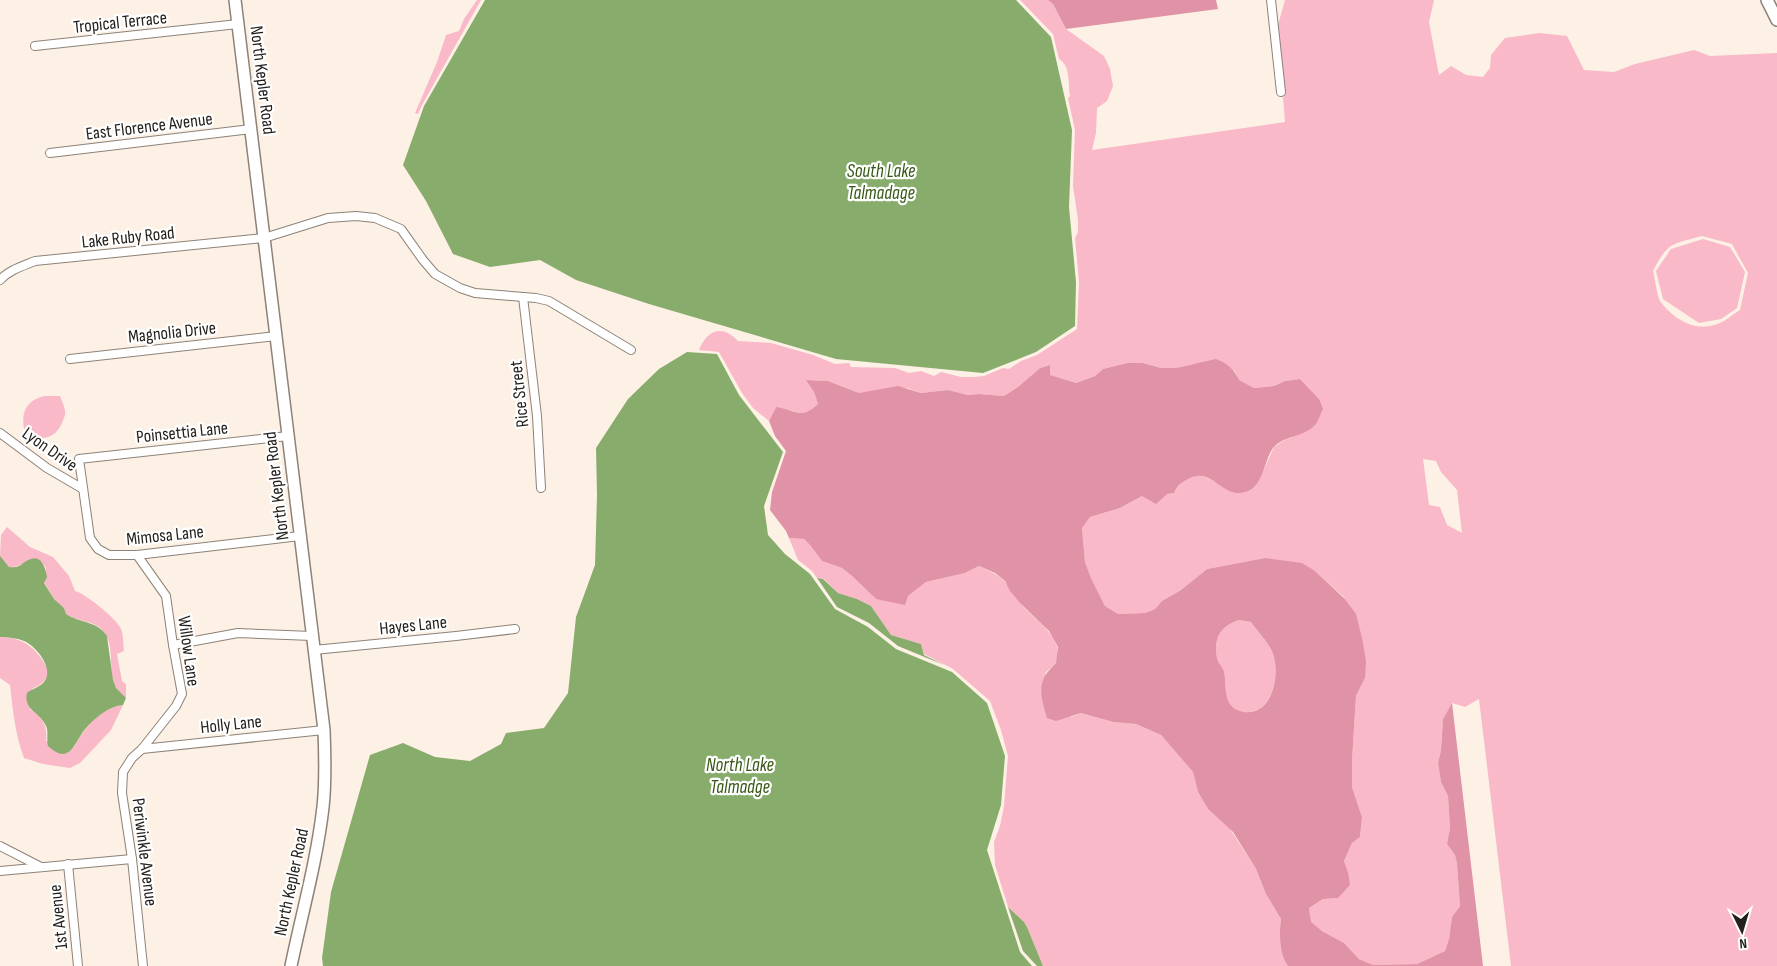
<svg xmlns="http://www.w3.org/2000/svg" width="1777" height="966" font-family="'Sofia Sans Condensed',sans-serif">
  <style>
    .green { fill: #f9b9c8; fill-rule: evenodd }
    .forest { fill: #e092a6; fill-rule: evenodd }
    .water { fill: #88ac6c }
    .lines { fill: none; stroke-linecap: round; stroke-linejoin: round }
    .minor-casing { stroke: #8d8278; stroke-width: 10 }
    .secondary-casing { stroke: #8d8278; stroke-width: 14 }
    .minor { stroke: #fff; stroke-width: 8 }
    .secondary { stroke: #fff; stroke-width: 11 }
    .labels { text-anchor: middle; stroke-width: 4.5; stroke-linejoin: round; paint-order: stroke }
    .street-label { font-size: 18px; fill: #24201c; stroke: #fff }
    .water-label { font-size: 19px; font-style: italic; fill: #375815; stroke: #fff }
  </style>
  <rect width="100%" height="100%" fill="#fdf1e5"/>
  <g class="green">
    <path d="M477,0H481L422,105L418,114L415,113L437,62L446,35L459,31L464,19Z"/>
    <path d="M1020,0H1048L1053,4L1066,29L1104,56L1110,69L1113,86L1107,101L1097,108L1096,133L1092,150L1285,122L1283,97L1285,96L1278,25L1285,0H1434L1429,22L1439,75L1451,66L1466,75L1483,77L1490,68L1491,55L1505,38L1540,33L1567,36L1584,70L1614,72L1635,64L1694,50L1710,56L1777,53V966H1511L1479,699L1465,707L1452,703L1443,719L1441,750L1438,763L1441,782L1448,796L1450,828L1447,844L1455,855L1457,864L1460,906L1452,917L1449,939L1445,951L1417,964L1373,965L1359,959L1344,943L1322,931L1310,922L1309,908L1323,899L1338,898L1348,872L1344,861L1352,843L1360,837L1362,817L1352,787V761L1356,696L1365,678L1344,597L1315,571L1265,558L1207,569L1181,590L1162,601L1155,609L1145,613L1118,614L1105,606L1091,578L1085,562L1082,528L1090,517L1120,508L1142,496L1174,493C1184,475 1197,470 1215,482L1264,469L1274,447L1283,441L1297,435L1319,399L1300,379L1285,381L1274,386L1254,388L1238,380L1235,371L1193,364L1176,368H1161L1143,363H1127L1103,369L1095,376L1076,383L1049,375V365L1040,368L1018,387L1004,396L979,394L968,395L948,390L921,393L907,388L859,393L828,381L807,380L814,392L818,404C800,421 796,409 776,407L769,421L753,408L742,393L719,352L699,350C707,330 722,324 738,341L771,343L813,355L835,364L849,363L851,367L895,368L909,373L921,371L934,376L941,372L961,377H973L984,376L1003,368L1009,369L1021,361L1037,355L1077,329L1079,282L1075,238L1078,232V220L1073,186L1075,130L1068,98L1070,96C1068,84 1071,66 1059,59L1053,34ZM1702,236L1732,244L1748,273L1740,310C1735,313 1729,318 1724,321C1699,335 1675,321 1660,301C1657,296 1655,278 1653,271C1668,241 1674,244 1702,236ZM1423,459L1436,461L1441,472L1457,490L1462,533L1447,525L1440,507L1429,505Z"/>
    <path d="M1703,239L1730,247L1745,272L1737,308L1721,319L1699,323L1663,299L1656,271L1671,249Z"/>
    <path d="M44,396H60C62,401 65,407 65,412C66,415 63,420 62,423C55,439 40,442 25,434C21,415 23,402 44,396Z"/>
    <path d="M7,527L30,547L53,557L69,576L75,591C85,593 115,618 120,627C124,634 123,643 124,651L117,654L122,681L126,684V698C122,695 118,691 115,686C107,667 117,640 99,627C89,620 75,621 66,614L64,608L54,599L44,582L46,568C32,547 26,569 9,567L0,557L1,535Z"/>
    <path d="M789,538L804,539L810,545L822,561L842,568L852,576L876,599L908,596L926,582L965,573L979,566C987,570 995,573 1002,579C1009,585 1014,596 1021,604C1032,617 1049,627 1056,644C1059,649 1057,657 1056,663L1045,673L1071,717L1081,713L1113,722L1136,724L1161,735L1193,772L1198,792L1208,809L1230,829L1256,869L1266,894L1281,919C1279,934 1279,954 1288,966H1043L1027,927L1024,922L1008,907L995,865L994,842L1000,826L1004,806L1008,756L1001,730L990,701L953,669L924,654L921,644L891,635L871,606L857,599L838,593L824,579L817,578L812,571L798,560Z"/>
    <path d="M1239,620L1251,622C1257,631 1270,644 1273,654C1281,675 1271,720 1240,711C1222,705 1227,685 1224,671C1222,666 1218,663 1217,658C1213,637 1221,626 1239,620Z"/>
    <path d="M0,637C24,637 37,649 48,669C49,680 41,685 32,689L30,709C43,717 48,727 46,741L74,747C85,728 100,707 123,705L111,730L80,763L70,768L43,764L24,758C15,734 13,711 10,685L0,678Z"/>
  </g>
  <g class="forest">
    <path d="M1048,0H1216L1218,9L1066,29L1053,4Z"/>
    <path d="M1216,359C1228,364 1233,368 1239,380L1254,388L1274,386L1285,381L1300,379L1319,399L1323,409C1320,414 1318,423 1314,426C1303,437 1283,436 1273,448C1264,460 1263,488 1245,492C1223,499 1212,467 1190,478C1181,482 1178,485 1174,493L1167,494L1156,504L1142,496L1120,508L1090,517L1082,528L1085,562L1091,578L1105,606L1118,614L1145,613L1155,609L1162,601L1181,590L1207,569L1265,558L1302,563L1315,571L1344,598L1356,614L1362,638L1366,661L1365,678L1356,696L1352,761V787L1362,817L1360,837L1352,843L1344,861L1348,872L1350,885L1338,898L1323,899L1309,908L1311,922L1322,931L1344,943L1359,959L1373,965L1417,964L1445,951L1449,939L1452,917L1460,906L1457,864L1455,855L1447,844L1450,828L1448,796L1441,782L1438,763L1441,750L1443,719L1452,703L1483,966H1288C1279,954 1279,934 1281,919L1266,894L1256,869L1233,832L1208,809L1198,792L1193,772L1161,735L1136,724L1113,722L1081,713L1056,721L1047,718C1040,694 1036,681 1056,663L1058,647L1049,631L1020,603L1010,591L1005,581L995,573L979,566L965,573L926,582L908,596L905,605L876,599L852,576L842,568L822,561L810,545L804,539L789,538L786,531L770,510L772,492L786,451L775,436L769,421L776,407C795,409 800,421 818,404L814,392L806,380L828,381L859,393L898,386L921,393L948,390L968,395L979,394L1004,396L1018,387L1040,368L1050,365V375L1076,383L1095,376L1103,369L1127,363H1143L1161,368H1176ZM1239,620L1251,622C1257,631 1270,644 1273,654C1281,676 1271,720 1240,711C1222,705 1227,685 1224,671C1222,666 1218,663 1217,658C1213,637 1221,626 1239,620Z"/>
  </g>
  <g class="water">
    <path d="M485,0H1016L1051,37L1072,130L1069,207L1076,282L1075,326L1036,352L983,373L836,359L649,304L576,280L540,260L490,267L453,254L426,201L403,165L424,106Z"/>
    <path d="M687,352L717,354L739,395L783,452L764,506L768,535L785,554L810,574L835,609L868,627L896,649L952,672L987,703L1005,756L1001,805L987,850L1020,952L1032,966H323L322,958L331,892L370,755L403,743L435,757L470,761L501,744L506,733L544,728L568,693L576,617L595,565L597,495L596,448L628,399L659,369Z"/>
    <path d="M0,556L9,567C21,569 21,562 31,559C42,555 46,570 47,577L44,583L54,599L64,608L66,614C79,623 98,621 107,636L113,680L116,688L126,698L123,705C109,706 96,717 87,727C74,741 71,767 48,746C46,739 49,732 46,726C40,712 23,710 27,693C32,689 40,687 44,682C55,669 36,646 24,641C17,638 7,637 0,637Z"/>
    <path d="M817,578L823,579L838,593L857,599L871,606L891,635L921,644L924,655L944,665L898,646L869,623L837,607Z"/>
    <path d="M1008,907L1024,922L1027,927L1043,966H1037L1023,951Z"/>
  </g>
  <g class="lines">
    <g class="minor-casing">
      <g id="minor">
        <path d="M1271,0L1281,92"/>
        <path d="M35,46L238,24"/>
        <path d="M50,153L251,129"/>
        <path d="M0,280C9,270 23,266 35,261L264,238L328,218L356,216L375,218L401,229L423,260L435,274L460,288L475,293L536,298L549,301L631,350"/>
        <path d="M523,297L537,416L541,488"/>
        <path d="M70,359L276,336"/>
        <path d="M0,433L47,468L83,489"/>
        <path d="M288,436L79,459L90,538L98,549L109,555H137L300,536"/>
        <path d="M137,555L166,596L173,645L182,694L176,706L142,749L132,758L123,772L122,793L132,859L143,966"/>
        <path d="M173,645L238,633L312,636"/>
        <path d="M314,650L456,636L515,629"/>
        <path d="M142,749L324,730"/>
        <path d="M0,846L41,867"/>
        <path d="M68,864L78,966"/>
        <path d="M0,871L132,859"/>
      </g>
    </g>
    <g class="secondary-casing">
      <g id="secondary">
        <path d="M235,0L324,730C325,756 326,781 323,807C317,860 302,913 291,966"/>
        <path d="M1767,0L1777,20"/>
      </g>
    </g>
    <use href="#minor" class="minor"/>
    <use href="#secondary" class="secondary"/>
  </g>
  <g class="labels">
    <g class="street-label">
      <text transform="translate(120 22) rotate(-6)" y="6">Tropical Terrace</text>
      <text transform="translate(263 80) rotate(83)" y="6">North Kepler Road</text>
      <text transform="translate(149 126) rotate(-7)" y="6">East Florence Avenue</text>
      <text transform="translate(128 237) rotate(-6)" y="6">Lake Ruby Road</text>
      <text transform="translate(172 332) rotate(-6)" y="6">Magnolia Drive</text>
      <text transform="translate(519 394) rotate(-96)" y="6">Rice Street</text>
      <text transform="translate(182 432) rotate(-6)" y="6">Poinsettia Lane</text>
      <text transform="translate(50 449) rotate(35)" y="6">Lyon Drive</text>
      <text transform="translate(276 486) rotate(-97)" y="6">North Kepler Road</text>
      <text transform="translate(165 535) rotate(-6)" y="6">Mimosa Lane</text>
      <text transform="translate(413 625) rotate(-6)" y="6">Hayes Lane</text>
      <text transform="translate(189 651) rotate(82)" y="6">Willow Lane</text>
      <text transform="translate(231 724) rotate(-6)" y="6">Holly Lane</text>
      <text transform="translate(145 852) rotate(83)" y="6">Periwinkle Avenue</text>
      <text transform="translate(291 882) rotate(-78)" y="6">North Kepler Road</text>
      <text transform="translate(58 917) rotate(-96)" y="6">1st Avenue</text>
    </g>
    <g class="water-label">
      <text x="881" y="177">South Lake<tspan x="881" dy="22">Talmadage</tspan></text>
      <text x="740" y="771">North Lake<tspan x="740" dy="22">Talmadge</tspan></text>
    </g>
  </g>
  <g transform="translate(1742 931) rotate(175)" stroke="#ffffff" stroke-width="4" paint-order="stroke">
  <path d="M0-4L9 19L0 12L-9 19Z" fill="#24201c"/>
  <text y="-8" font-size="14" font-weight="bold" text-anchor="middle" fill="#24201c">N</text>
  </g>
</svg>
